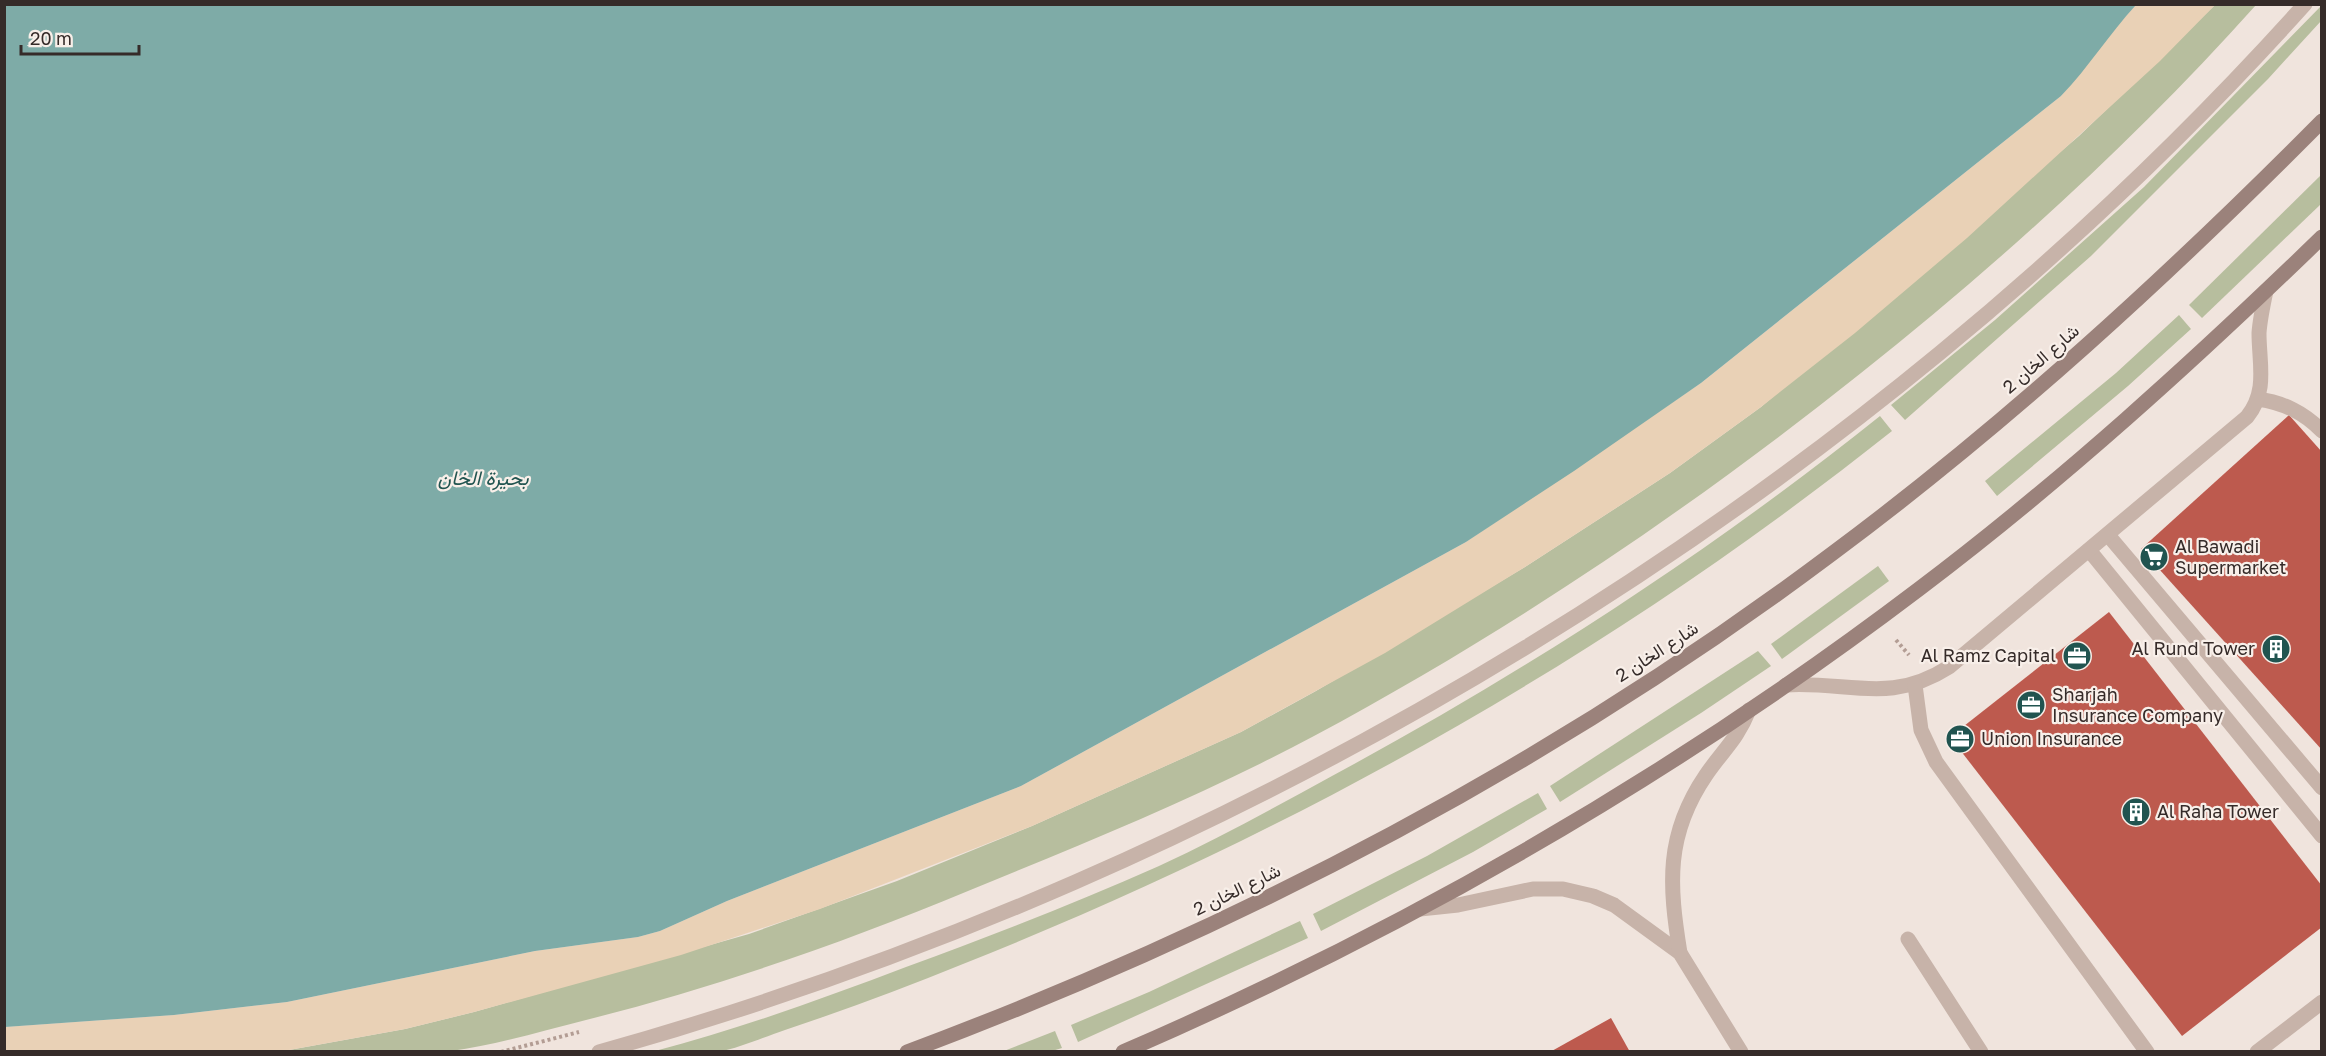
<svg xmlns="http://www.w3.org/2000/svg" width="2326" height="1056" font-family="'Golos Text',Vazirmatn,sans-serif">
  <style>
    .green { fill: #b7be9e }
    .sand { fill: #e9d1b6 }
    .water { fill: #7eaba7 }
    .building { fill: #bd5a4e }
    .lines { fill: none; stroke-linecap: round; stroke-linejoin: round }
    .path { stroke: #b39d94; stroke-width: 4; stroke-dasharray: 3 3; stroke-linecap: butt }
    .service { stroke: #c7b3a9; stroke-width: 15 }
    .pedestrian { stroke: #c7b3a9; stroke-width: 15 }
    .minor { stroke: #c7b3a9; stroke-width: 15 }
    .secondary { stroke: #9b827b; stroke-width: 15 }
    .labels { text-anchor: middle; stroke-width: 4.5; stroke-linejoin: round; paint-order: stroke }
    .street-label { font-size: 18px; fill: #352b29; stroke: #f8efe9 }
    .poi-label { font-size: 18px; fill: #352b29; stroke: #f8efe9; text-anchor: start }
    .water-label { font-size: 20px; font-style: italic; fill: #215450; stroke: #f8efe9 }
  </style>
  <rect width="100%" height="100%" fill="#f0e4dd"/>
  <g class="green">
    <path d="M2215,5H2256C2136,139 2002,261 1861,373C1689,510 1508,632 1314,736C1202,796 1085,843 968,891C843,943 716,987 586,1020C542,1031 496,1045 451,1051C432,1053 412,1051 393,1051C355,1051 317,1051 278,1052L405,1029L474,1012L749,934L897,881L1032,826L1241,732L1316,691L1525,567L1670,473L1761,407L2079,136Z"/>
    <path d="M2322,5L2321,21L2268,79L2091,256L1905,420L1891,405L1995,320L2144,187Z"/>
    <path d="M2321,175V204L2202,318L2189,305Z"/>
    <path d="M2179,315L2191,329L2128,386L1997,496L1985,481L2116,373Z"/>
    <path d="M1880,416L1892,431C1612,654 1296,832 963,964C904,988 845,1010 785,1030C764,1037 740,1048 718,1052C698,1054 675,1052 655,1051C740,1029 824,998 906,967C991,936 1076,903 1159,866C1218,839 1275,807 1332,776C1525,672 1709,553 1880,416Z"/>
    <path d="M1878,566L1889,581L1782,659L1771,644Z"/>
    <path d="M1758,651L1771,666L1701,713L1560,802L1550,786Z"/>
    <path d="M1538,793L1547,809L1473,852L1321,931L1313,914L1427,856Z"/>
    <path d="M1300,921L1308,938L1078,1042L1071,1025L1149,992Z"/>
    <path d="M1055,1031L1062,1048L1052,1051H1004Z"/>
  </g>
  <path class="sand" d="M2136,5H2215L2160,61L1967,238L1855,333L1761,407L1670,473L1525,567L1385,653L1241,732L1032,826L820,909L681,955L474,1012L405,1029L278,1052H5L4,1027L174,1015L287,1002L535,951L638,937L660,931L727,901L1021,786L1466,542L1701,383L2061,96C2087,66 2109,33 2136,5Z"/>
  <path class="water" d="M4,5L5,4L2136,5C2109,34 2089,67 2061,96L1701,383L1574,471L1466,542L1021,786L727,901L660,931L638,937L535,951L287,1002L174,1015L5,1027Z"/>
  <g class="building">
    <path d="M2289,415L2322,452V750L2141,549Z"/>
    <path d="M2109,612L2322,886V927L2182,1036L1950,737Z"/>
    <path d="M1611,1018L1630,1052H1550Z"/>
  </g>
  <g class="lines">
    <g class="path">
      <path d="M1896,640L1909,655"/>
      <path d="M501,1052L579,1032"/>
    </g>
    <g class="service">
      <path d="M2258,399C2284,403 2303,412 2322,431"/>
      <path d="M2108,535L2322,788"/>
      <path d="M2089,550L2322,836"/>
      <path d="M1786,685C1849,681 1890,705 1949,667L2247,417C2268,391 2259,364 2259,333C2260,319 2263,305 2266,291"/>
      <path d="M1915,685L1921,730L1936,762L2147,1052"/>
      <path d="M1908,939L1981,1052"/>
      <path d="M2257,1052L2322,1002"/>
    </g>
    <path class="pedestrian" d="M599,1052C1243,872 1858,502 2305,4"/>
    <g class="minor">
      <path d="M1420,909L1458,905L1533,889H1563L1593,896L1614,905L1680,953L1741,1052"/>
      <path d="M1680,953C1669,885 1665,835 1706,775C1723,750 1737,740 1749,710"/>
    </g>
    <g class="secondary">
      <path d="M907,1052C1236,929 1552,764 1833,553C2008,423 2168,276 2322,121"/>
      <path d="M1123,1052C1405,930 1674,775 1919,589C2062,481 2194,361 2322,237"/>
    </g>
  </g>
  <defs>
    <g id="supermarket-disc" transform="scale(1.5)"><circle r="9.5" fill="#215450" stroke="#f8efe9"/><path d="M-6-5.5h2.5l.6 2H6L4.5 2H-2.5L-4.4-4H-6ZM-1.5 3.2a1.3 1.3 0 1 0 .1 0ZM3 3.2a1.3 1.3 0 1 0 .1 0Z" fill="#fff"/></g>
    <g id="building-disc" transform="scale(1.5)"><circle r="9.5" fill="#215450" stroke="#f8efe9"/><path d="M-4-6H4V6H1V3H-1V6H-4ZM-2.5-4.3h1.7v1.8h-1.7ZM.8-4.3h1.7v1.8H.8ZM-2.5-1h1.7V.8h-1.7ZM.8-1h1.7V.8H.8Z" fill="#fff"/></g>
    <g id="office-disc" transform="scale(1.5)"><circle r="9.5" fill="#215450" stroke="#f8efe9"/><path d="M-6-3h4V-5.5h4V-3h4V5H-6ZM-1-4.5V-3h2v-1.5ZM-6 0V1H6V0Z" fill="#fff"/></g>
  </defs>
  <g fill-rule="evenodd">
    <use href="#supermarket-disc" x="2154" y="557"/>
    <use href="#building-disc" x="2276" y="649"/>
    <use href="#office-disc" x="2077" y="656"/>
    <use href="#office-disc" x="2031" y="705"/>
    <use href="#office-disc" x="1960" y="739"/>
    <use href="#building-disc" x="2136" y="812"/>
  </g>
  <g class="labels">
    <g class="street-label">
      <text transform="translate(2041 359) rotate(-41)" y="6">شارع الخان 2</text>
      <text transform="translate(1657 652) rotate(-33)" y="6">شارع الخان 2</text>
      <text transform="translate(1237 890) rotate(-26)" y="6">شارع الخان 2</text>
    </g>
    <g class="poi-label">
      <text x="2175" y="553">Al Bawadi<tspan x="2175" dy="21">Supermarket</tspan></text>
      <text x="2255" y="655" text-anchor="end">Al Rund Tower</text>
      <text x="2056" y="662" text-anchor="end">Al Ramz Capital</text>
      <text x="2052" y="701">Sharjah<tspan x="2052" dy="21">Insurance Company</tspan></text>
      <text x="1981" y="745">Union Insurance</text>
      <text x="2157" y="818">Al Raha Tower</text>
    </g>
    <g class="water-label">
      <text x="483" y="485">بحيرة الخان</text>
    </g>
  </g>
  <rect width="2326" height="1056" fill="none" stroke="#352b29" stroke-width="12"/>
  <path d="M21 45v9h118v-9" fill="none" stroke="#352b29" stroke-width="3"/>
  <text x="30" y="45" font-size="18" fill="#352b29" stroke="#f8efe9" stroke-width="4.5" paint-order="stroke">20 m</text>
</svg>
